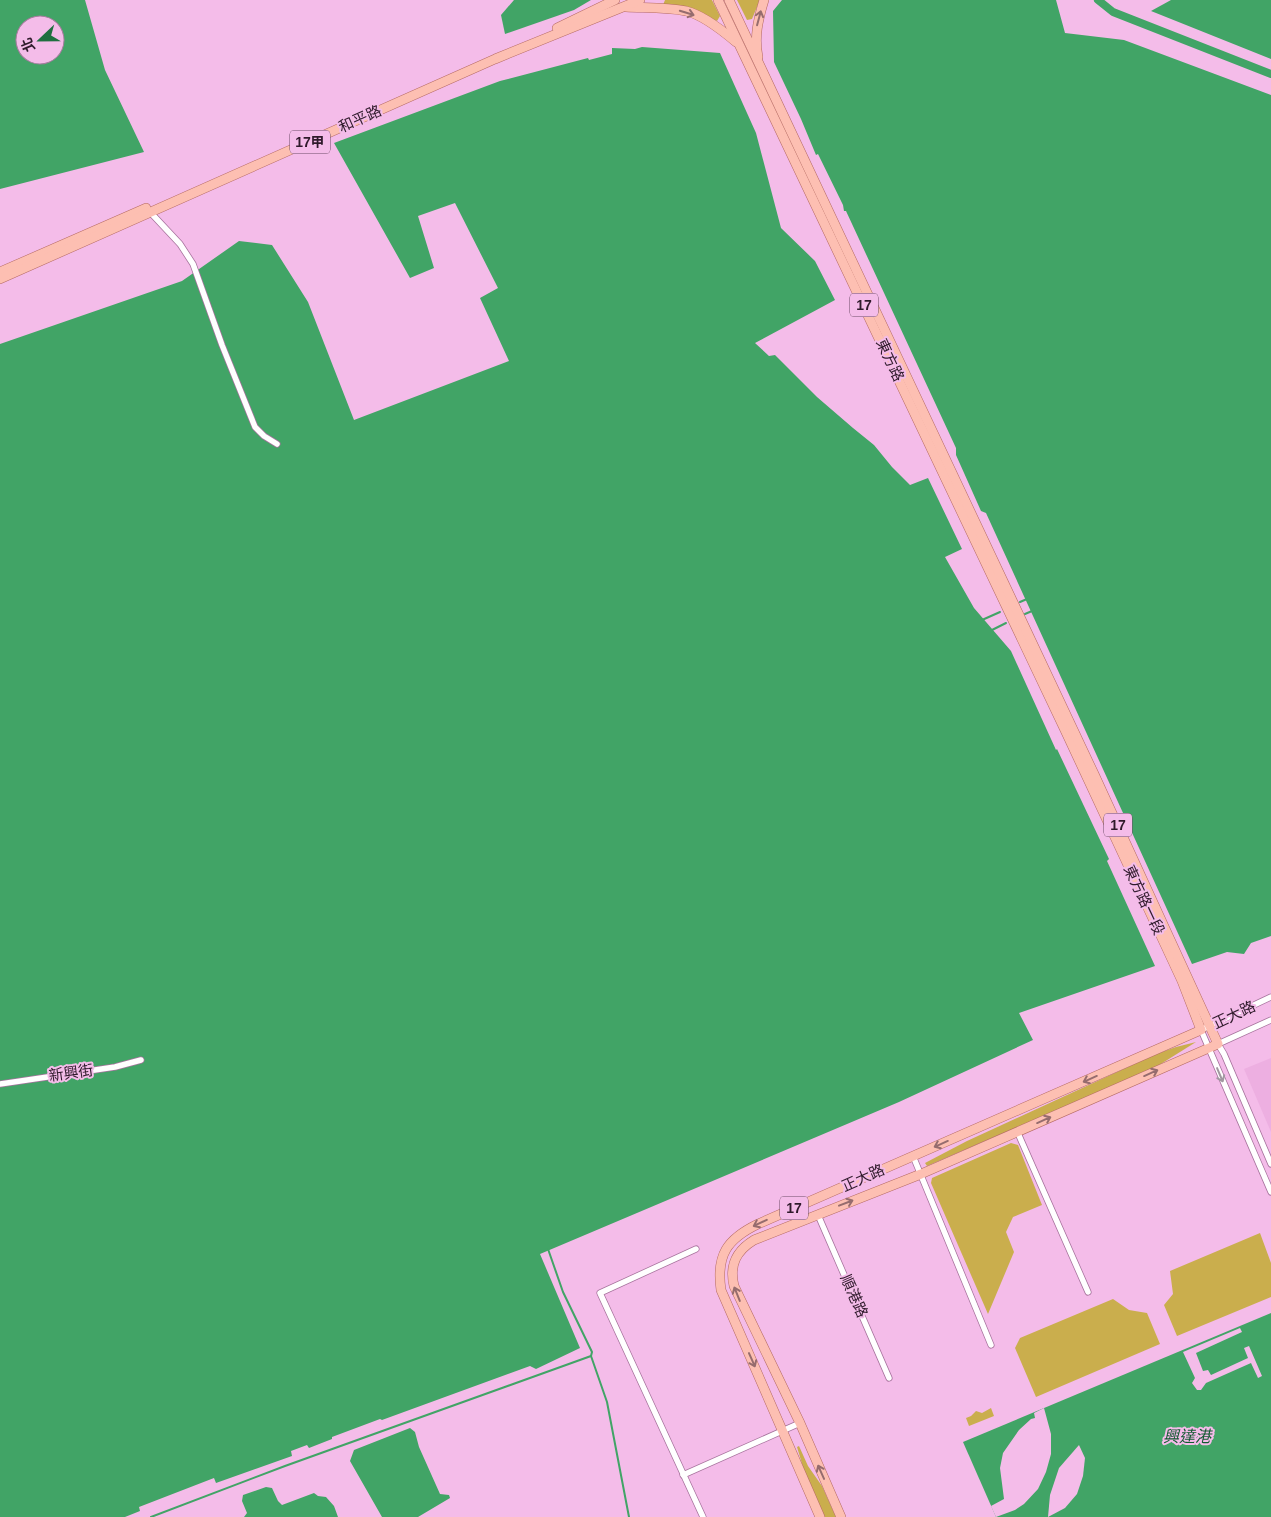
<svg xmlns="http://www.w3.org/2000/svg" width="1271" height="1517" font-family="Arial,'Noto Sans TC',sans-serif">
  <style>
    .built { fill: #edafe1 }
    .green { fill: #caae4d }
    .water { fill: #41a466; fill-rule: evenodd }
    .pier { fill: #f4bce9 }
    .lines { fill: none; stroke-linecap: round; stroke-linejoin: round }
    .stream { stroke: #41a466; stroke-width: 2 }
    .canal { stroke: #41a466; stroke-width: 8 }
    .street-casing { stroke: #a7739d; stroke-width: 7 }
    .primary-casing { stroke: #b46a62; stroke-width: 10 }
    .street { stroke: #fff; stroke-width: 5.5 }
    .primary { stroke: #fdbfb2; stroke-width: 9 }
    .oneway { stroke: #966c6e }
    .oneway2 { stroke: #a198a0 }
    .labels { text-anchor: middle; stroke-width: 4; stroke-linejoin: round; paint-order: stroke }
    .shield { fill: #f4bce9; stroke: #6a4b64; stroke-width: 1 }
    .shield-label { font-size: 14px; font-weight: bold; fill: #2f1a2b }
    .street-label { font-size: 15px; fill: #2f1a2b; stroke: #f4bce9 }
    .water-label { font-size: 16px; font-style: italic; fill: #125a31; stroke: #f4bce9 }
  </style>
  <rect width="100%" height="100%" fill="#f4bce9"/>
  <path class="built" d="M1271,1058V1132L1244,1069Z"/>
  <g class="green">
    <path d="M665,0H712L720,16L717,21L691,10L663,5Z"/>
    <path d="M737,0H760L752,19L747,20Z"/>
    <path d="M1196,1042L1156,1067L927,1166L925,1163L967,1141L1156,1054L1176,1047Z"/>
    <path d="M1011,1143L1018,1145L1042,1205L1013,1217L1006,1232L1014,1252L988,1314L931,1183L932,1178Z"/>
    <path d="M1260,1233L1271,1263V1297L1177,1336L1164,1305L1173,1294L1170,1271Z"/>
    <path d="M1113,1299L1129,1310L1147,1313L1160,1344L1036,1397L1015,1348L1020,1338Z"/>
    <path d="M991,1408L994,1416L969,1426L966,1418L971,1416L976,1411L982,1413Z"/>
    <path d="M799,1446L808,1466L822,1486L836,1517H824L806,1477L797,1447Z"/>
  </g>
  <g class="water">
    <path d="M0,0H85L105,70L144,152L0,189ZM25,25H55V55H25Z"/>
    <path d="M514,0H591L574,10L505,34L501,15Z"/>
    <path d="M782,0H1056L1065,33L1124,40L1271,95V936L1251,943L1244,954L1227,952L1192,964L986,513L981,511L956,455V448L846,211H844L843,205L818,154L816,155L801,119L774,62L773,11Z"/>
    <path d="M1171,0H1271V59L1151,11Z"/>
    <path d="M642,47L720,53L756,133L781,228L815,261L835,300L755,343L769,356L775,355L817,397L853,428L874,445L892,467L910,485L928,478L962,549L945,557L974,608L1011,651L1056,750L1057,749L1109,859L1107,861L1155,966L1019,1013L1033,1040L899,1102L540,1254L580,1348L536,1369L530,1366L382,1420L380,1419L332,1437V1439L309,1448L307,1445L291,1451L292,1456L216,1483L214,1478L139,1507L140,1511L125,1517H0V344L182,281L239,241L272,245L308,302L354,420L509,361L480,298L498,288L455,203L418,216L434,268L410,278L334,143L500,81L588,58L589,60L612,54V48L635,49Z"/>
    <path d="M1271,1313V1517H996L963,1442Z"/>
    <path d="M410,1428L415,1432L419,1447L440,1494L449,1495L450,1498L418,1517H382L350,1461L354,1450Z"/>
    <path d="M266,1487L272,1488L278,1501L282,1505L314,1493L318,1496L326,1497L334,1506L338,1517H244L247,1513L242,1501L243,1495Z"/>
  </g>
  <g class="pier">
    <path d="M1240,1328L1242,1332L1196,1353L1203,1371L1208,1370L1211,1375L1248,1358L1244,1348L1249,1346L1262,1376L1258,1378L1251,1363L1206,1383L1201,1390H1197L1192,1383L1195,1378L1183,1352Z"/>
    <path d="M1044,1408L1051,1434V1454L1046,1472L1038,1489L1024,1504L1015,1510L996,1517L991,1506L1004,1499L1000,1468L1003,1453L1019,1430L1031,1419L1035,1418L1034,1413Z"/>
    <path d="M1079,1445L1085,1458L1083,1476L1077,1494L1065,1508L1048,1517L1050,1495L1059,1468Z"/>
  </g>
  <g class="lines">
    <g class="stream">
      <path d="M1020,602L1027,599"/>
      <path d="M1025,614L1032,611"/>
      <path d="M982,620L1000,612"/>
      <path d="M992,630L1006,623"/>
      <path d="M548,1249L563,1292L592,1352L591,1356L607,1402L629,1517"/>
      <path d="M151,1517L285,1466L591,1356"/>
    </g>
    <path class="canal" d="M1098,0L1113,12L1271,74"/>
    <g class="street-casing">
      <g id="street">
        <path d="M151,213L180,244L193,264L222,345L255,427L264,436L277,444"/>
        <path d="M1271,997L1201,1030L1271,1192"/>
        <path d="M1271,1020L1218,1044L1224,1054L1271,1164"/>
        <path d="M0,1084L115,1067L141,1060"/>
        <path d="M1017,1131L1088,1292"/>
        <path d="M913,1156L991,1345"/>
        <path d="M818,1215L889,1378"/>
        <path d="M696,1249L600,1293L703,1517"/>
        <path d="M683,1475L800,1423"/>
      </g>
    </g>
    <g class="primary-casing">
      <g id="primary">
        <path d="M718,0L1065,730L1182,981L1201,1030L758,1224C727,1239 716,1255 721,1290L820,1517"/>
        <path d="M729,0L1094,774L1218,1044L921,1174L754,1240C736,1251 729,1265 734,1286L800,1423L841,1517"/>
        <path d="M626,7C646,8 666,7 686,11C703,15 723,31 736,42"/>
        <path d="M557,28L615,0"/>
        <path d="M758,57C754,37 758,20 764,0"/>
        <path d="M0,272L146,208"/>
        <path d="M0,279L495,59L640,0"/>
      </g>
    </g>
    <use href="#street" class="street"/>
    <use href="#primary" class="primary"/>
  </g>
  <defs><path id="oneway-shaft" d="M-6 0H5M1.5-3L5.5 0L1.5 3" fill="none" stroke-width="1.6" stroke-linecap="round" stroke-linejoin="round" transform="scale(1.25)"/></defs>
  <g class="oneway">
    <use href="#oneway-shaft" transform="translate(687 13) rotate(17)"/>
    <use href="#oneway-shaft" transform="translate(759 18) rotate(-75)"/>
    <use href="#oneway-shaft" transform="translate(1151 1073) rotate(-24)"/>
    <use href="#oneway-shaft" transform="translate(1090 1079) rotate(156)"/>
    <use href="#oneway-shaft" transform="translate(1044 1120) rotate(-24)"/>
    <use href="#oneway-shaft" transform="translate(941 1144) rotate(156)"/>
    <use href="#oneway-shaft" transform="translate(846 1203) rotate(-21)"/>
    <use href="#oneway-shaft" transform="translate(760 1223) rotate(155)"/>
    <use href="#oneway-shaft" transform="translate(737 1294) rotate(-112)"/>
    <use href="#oneway-shaft" transform="translate(752 1360) rotate(66)"/>
    <use href="#oneway-shaft" transform="translate(821 1472) rotate(-114)"/>
  </g>
  <use class="oneway2" href="#oneway-shaft" transform="translate(1220 1075) rotate(67)"/>
  <g class="labels">
    <g class="shield">
      <rect x="290" y="130.5" width="40" height="23" rx="4"/>
      <rect x="850" y="293.5" width="28" height="23" rx="4"/>
      <rect x="1104" y="813.5" width="28" height="23" rx="4"/>
      <rect x="780" y="1196.5" width="28" height="23" rx="4"/>
    </g>
    <g class="shield-label">
      <text x="310" y="147">17甲</text>
      <text x="864" y="310">17</text>
      <text x="1118" y="830">17</text>
      <text x="794" y="1213">17</text>
    </g>
    <g class="street-label">
      <text transform="translate(360 119) rotate(-24)" y="5">和平路</text>
      <text transform="translate(890 360) rotate(65)" y="5">東方路</text>
      <text transform="translate(1144 900) rotate(65)" y="5">東方路一段</text>
      <text transform="translate(1234 1015) rotate(-25)" y="5">正大路</text>
      <text transform="translate(71 1073) rotate(-8)" y="5">新興街</text>
      <text transform="translate(863 1178) rotate(-24)" y="5">正大路</text>
      <text transform="translate(854 1296) rotate(66)" y="5">順港路</text>
    </g>
    <g class="water-label">
      <text x="1187" y="1442">興達港</text>
    </g>
  </g>
  <g transform="translate(40 40) rotate(248)"><circle r="24" fill="#f4bce9" stroke="#a57b9d"/>
  <path d="M0-4L9 19L0 12L-9 19Z" fill="#1f6f40"/>
  <text y="-8" font-size="14" font-weight="bold" text-anchor="middle" fill="#2f1a2b">北</text>
  </g>
</svg>
